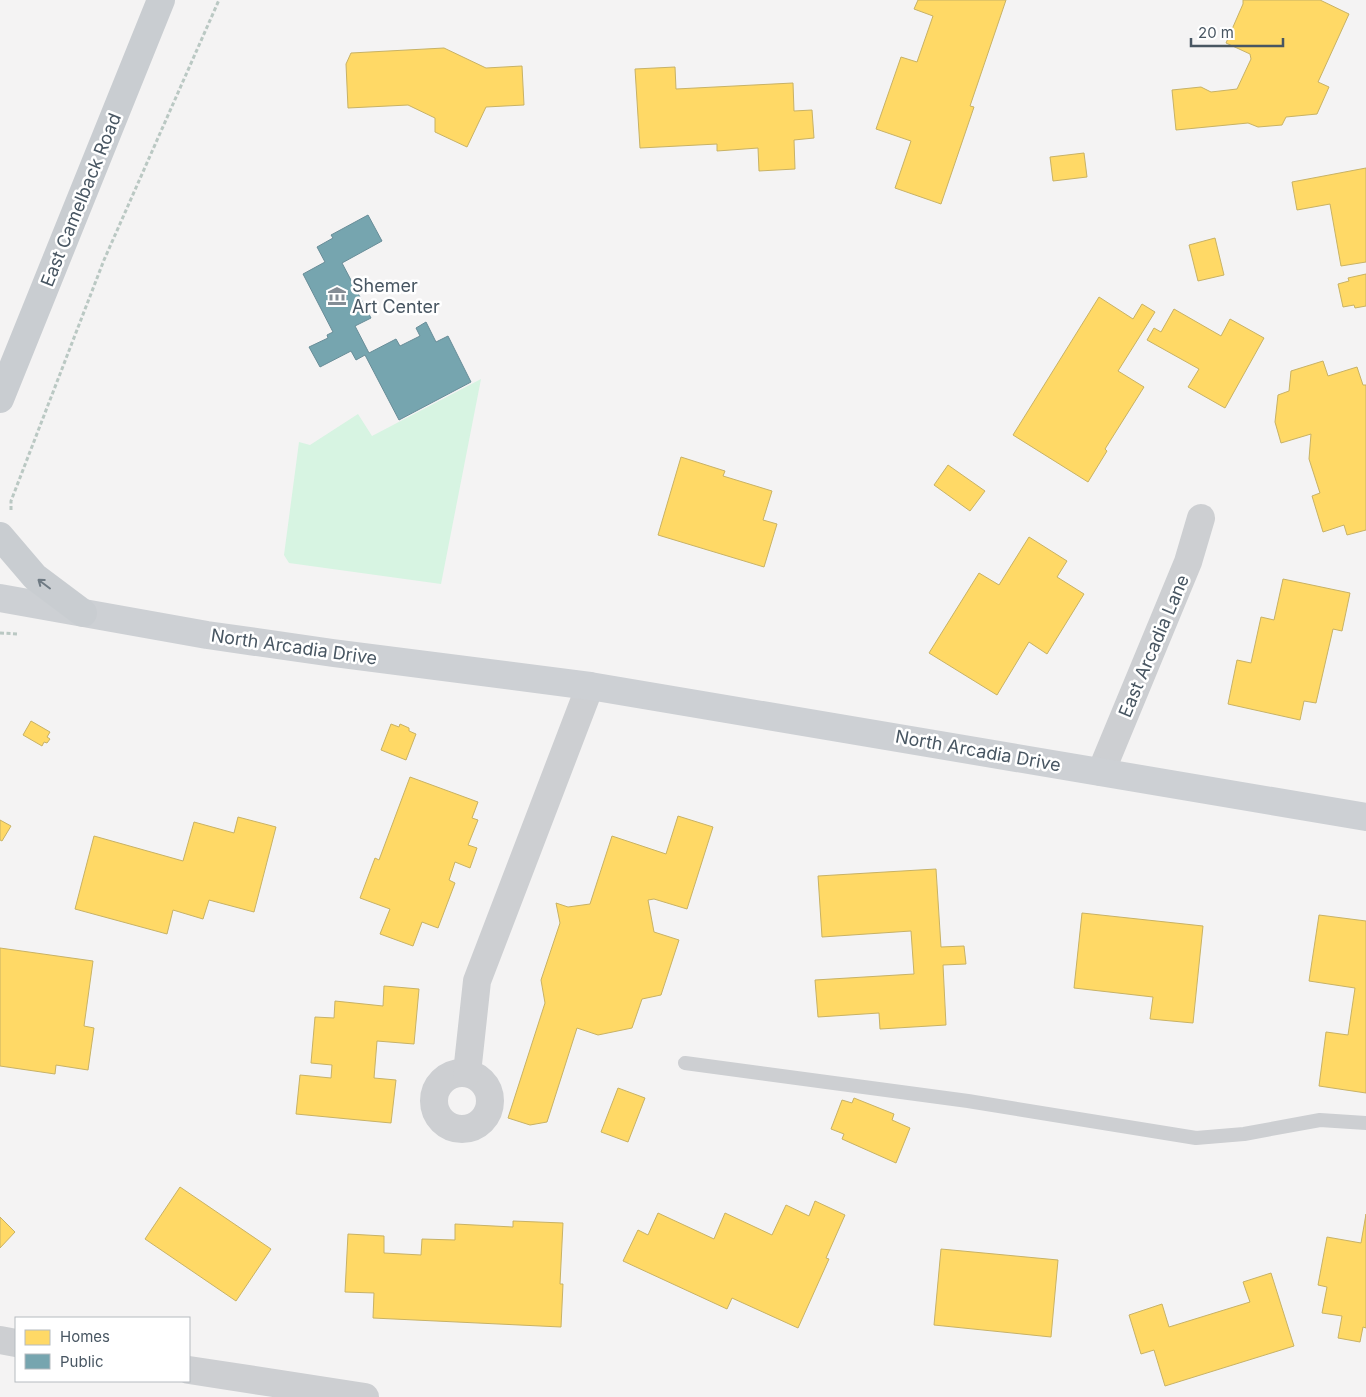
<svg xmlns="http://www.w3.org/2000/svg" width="1366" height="1397" font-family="Inter,sans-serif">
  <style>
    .green { fill: #d7f4e2 }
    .homes { fill: #ffd966; stroke: #c8b265 }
    .public { fill: #76a5af; stroke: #688d98 }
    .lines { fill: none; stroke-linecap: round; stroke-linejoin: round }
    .path { stroke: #bac8c3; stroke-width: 3; stroke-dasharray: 4 2.5; stroke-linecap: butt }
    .lane { stroke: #cdcfd2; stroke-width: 14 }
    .street { stroke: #cdcfd2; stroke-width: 28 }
    .secondary { stroke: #cdd0d4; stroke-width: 28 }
    .primary { stroke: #c9cdd1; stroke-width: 28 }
    .oneway { stroke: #6f7a83 }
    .labels { text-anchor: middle; stroke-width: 5; stroke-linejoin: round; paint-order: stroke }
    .street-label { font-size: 18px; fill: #485662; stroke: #fff }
    .poi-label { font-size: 18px; fill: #485662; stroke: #fff; text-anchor: start }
  </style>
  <rect width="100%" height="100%" fill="#f4f3f3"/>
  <path class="green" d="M481,379L441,584L289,563L284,555L299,442L310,445L358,414L372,436Z"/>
  <g class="homes">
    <path d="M918,0H1006L970,106L974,107L941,204L895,188L911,141L876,129L901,57L917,62L933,16L914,9Z"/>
    <path d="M1243,0H1320L1349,14L1318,82L1329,87L1317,114L1286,117L1282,125L1258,127L1248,123L1176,130L1172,90L1201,87L1211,92L1237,89L1251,59L1250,54L1226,43L1243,4Z"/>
    <path d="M444,48L486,68L522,66L524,105L486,107L467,147L435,132V118L408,105L348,108L346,64L351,53Z"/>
    <path d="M675,67L676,89L793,83L794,111L812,110L814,138L794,140L795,169L759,171L758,148L717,151V144L640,148L635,69Z"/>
    <path d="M1084,153L1087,177L1053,181L1050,157Z"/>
    <path d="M1366,168V262L1341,266L1330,204L1297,210L1292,182Z"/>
    <path d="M1215,238L1224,275L1198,281L1189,245Z"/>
    <path d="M1366,274V306L1355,308L1354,305L1343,307L1338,284L1349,281L1348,278Z"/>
    <path d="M1099,297L1133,319L1142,304L1155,312L1118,371L1144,387L1105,449L1107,451L1088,482L1013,435Z"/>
    <path d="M1174,309L1221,336L1230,319L1264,338L1225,408L1188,387L1199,369L1147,340L1154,328L1161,332Z"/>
    <path d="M1323,361L1328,376L1357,367L1363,385H1366V530L1347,535L1344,525L1323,532L1312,496L1320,493L1309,459L1311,434L1281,443L1275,422L1278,395L1289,391L1291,371Z"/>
    <path d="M681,457L725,471L723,476L772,491L763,520L777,524L764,567L658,535Z"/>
    <path d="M948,465L985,491L970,511L934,485Z"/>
    <path d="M1029,537L1067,561L1057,577L1084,594L1047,654L1029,642L997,695L929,653L979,573L999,585Z"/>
    <path d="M1283,579L1350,593L1342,631L1333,629L1316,703L1304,701L1300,720L1228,704L1237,660L1251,663L1261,617L1274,620Z"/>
    <path d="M31,721L50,732L47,737L50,739L47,743L44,742L42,746L23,735Z"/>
    <path d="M391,724L399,727L400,724L409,728V731L416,734L406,760L381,750Z"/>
    <path d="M410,777L478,802L472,818L478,820L468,845L477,848L470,868L455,862L449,880L455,883L438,928L422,922L413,946L380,934L390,909L360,898L375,858L379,860Z"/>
    <path d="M678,816L713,827L687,909L654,899L648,900L654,932L679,940L661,995L642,999L632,1028L598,1035L577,1028L547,1122L530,1125L508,1118L545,1003L541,980L560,923L556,903L568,907L590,904L612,836L666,854Z"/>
    <path d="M238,817L276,827L254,912L209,900L203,919L173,910L167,934L75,909L94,836L183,861L194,822L234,833Z"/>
    <path d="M0,820L11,826L2,841L0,840Z"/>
    <path d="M936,869L941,947L964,946L966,964L943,965L946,1025L880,1029L879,1013L818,1017L815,980L914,974L911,931L822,937L818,876Z"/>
    <path d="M1082,913L1203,926L1193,1023L1150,1019L1153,997L1074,988Z"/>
    <path d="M1319,915L1366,921V1093L1319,1086L1326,1032L1348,1035L1355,988L1309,981Z"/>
    <path d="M0,948L93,961L84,1026L94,1028L88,1070L56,1065L55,1074L0,1066Z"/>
    <path d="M384,986L419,989L414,1044L377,1041L374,1078L396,1080L391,1123L296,1114L300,1075L331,1078L332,1065L311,1063L315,1017L334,1018L335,1001L383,1006Z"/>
    <path d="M618,1088L645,1098L628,1142L601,1132Z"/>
    <path d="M854,1098L894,1114L892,1120L910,1128L896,1163L842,1139L844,1134L831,1129L842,1100L852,1103Z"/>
    <path d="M180,1187L271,1249L236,1301L145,1239Z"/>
    <path d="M815,1201L845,1215L826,1258L829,1259L798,1328L732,1298L727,1309L623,1261L638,1230L648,1235L658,1213L714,1239L725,1213L772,1235L786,1205L809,1216Z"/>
    <path d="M1366,1214V1328L1363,1327L1360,1342L1338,1338L1342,1316L1322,1313L1327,1287L1318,1285L1327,1237L1361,1243Z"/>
    <path d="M0,1217L15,1232L0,1248Z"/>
    <path d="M513,1221L563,1223L560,1284H563L561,1327L373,1318L374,1293L345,1292L348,1234L384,1236V1253L421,1255L422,1239L455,1240V1224L513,1227Z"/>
    <path d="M941,1249L1058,1260L1051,1337L934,1325Z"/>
    <path d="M1271,1273L1294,1346L1165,1386L1154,1350L1141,1354L1129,1315L1162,1304L1169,1327L1250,1302L1243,1282Z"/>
  </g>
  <path class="public" d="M368,215L382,241L342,263L371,318L355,326L369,353L396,339L400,346L420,336L416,328L426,322L436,342L448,336L471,382L399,420L365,355L356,360L351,351L320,367L309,347L328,338L327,335L333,332L303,274L325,262L317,247L333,238L331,235Z"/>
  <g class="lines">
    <g class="path">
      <path d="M11,510V501L104,260L219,0"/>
      <path d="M0,633L19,634"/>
    </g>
    <path class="lane" d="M685,1063L968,1101L1196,1138L1244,1134L1320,1120L1366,1123"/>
    <g class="street">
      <path d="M1101,772L1188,562L1201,518"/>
      <circle cx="462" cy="1101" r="28"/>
      <path d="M467,1073L477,981L590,686"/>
      <path d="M0,1340L16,1343"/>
      <path d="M189,1370L365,1397"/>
    </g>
    <path class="secondary" d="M0,598L207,635L333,653L590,686L1366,817"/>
    <g class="primary">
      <path d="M0,399L161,0"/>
      <path d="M0,536L35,577L83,613"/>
    </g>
  </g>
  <defs><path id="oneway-shaft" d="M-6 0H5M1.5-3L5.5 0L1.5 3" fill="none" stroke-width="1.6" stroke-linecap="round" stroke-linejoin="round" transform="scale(1.25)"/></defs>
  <use class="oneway" href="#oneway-shaft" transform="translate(44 584) rotate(-143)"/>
  <defs>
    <g id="museum-bare" transform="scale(1.5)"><path d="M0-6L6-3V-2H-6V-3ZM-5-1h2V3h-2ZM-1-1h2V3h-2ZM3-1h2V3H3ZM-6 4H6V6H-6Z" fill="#848d95" stroke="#fff" stroke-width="2.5" paint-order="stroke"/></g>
  </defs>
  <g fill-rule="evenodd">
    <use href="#museum-bare" x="337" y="296"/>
  </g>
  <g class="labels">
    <g class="street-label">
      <text transform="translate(81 200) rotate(-68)" y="6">East Camelback Road</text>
      <text transform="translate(1154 646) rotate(-67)" y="6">East Arcadia Lane</text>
      <text transform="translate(294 647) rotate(8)" y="6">North Arcadia Drive</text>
      <text transform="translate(978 751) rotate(10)" y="6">North Arcadia Drive</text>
    </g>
    <g class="poi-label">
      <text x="352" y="292">Shemer<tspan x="352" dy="21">Art Center</tspan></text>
    </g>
  </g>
  <rect x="15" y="1317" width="175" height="65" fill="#ffffff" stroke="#b6bbc0"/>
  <rect x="25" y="1330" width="25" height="15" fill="#ffd966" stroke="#b6bbc0"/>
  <text x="60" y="1342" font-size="15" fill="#485662">Homes</text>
  <rect x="25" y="1354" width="25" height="15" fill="#76a5af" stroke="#b6bbc0"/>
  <text x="60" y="1367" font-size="15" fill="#485662">Public</text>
  <path d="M1191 38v8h92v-8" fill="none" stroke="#485662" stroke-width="2.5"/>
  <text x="1198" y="38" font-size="15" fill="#485662" stroke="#ffffff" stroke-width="4" paint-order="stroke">20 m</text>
</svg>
